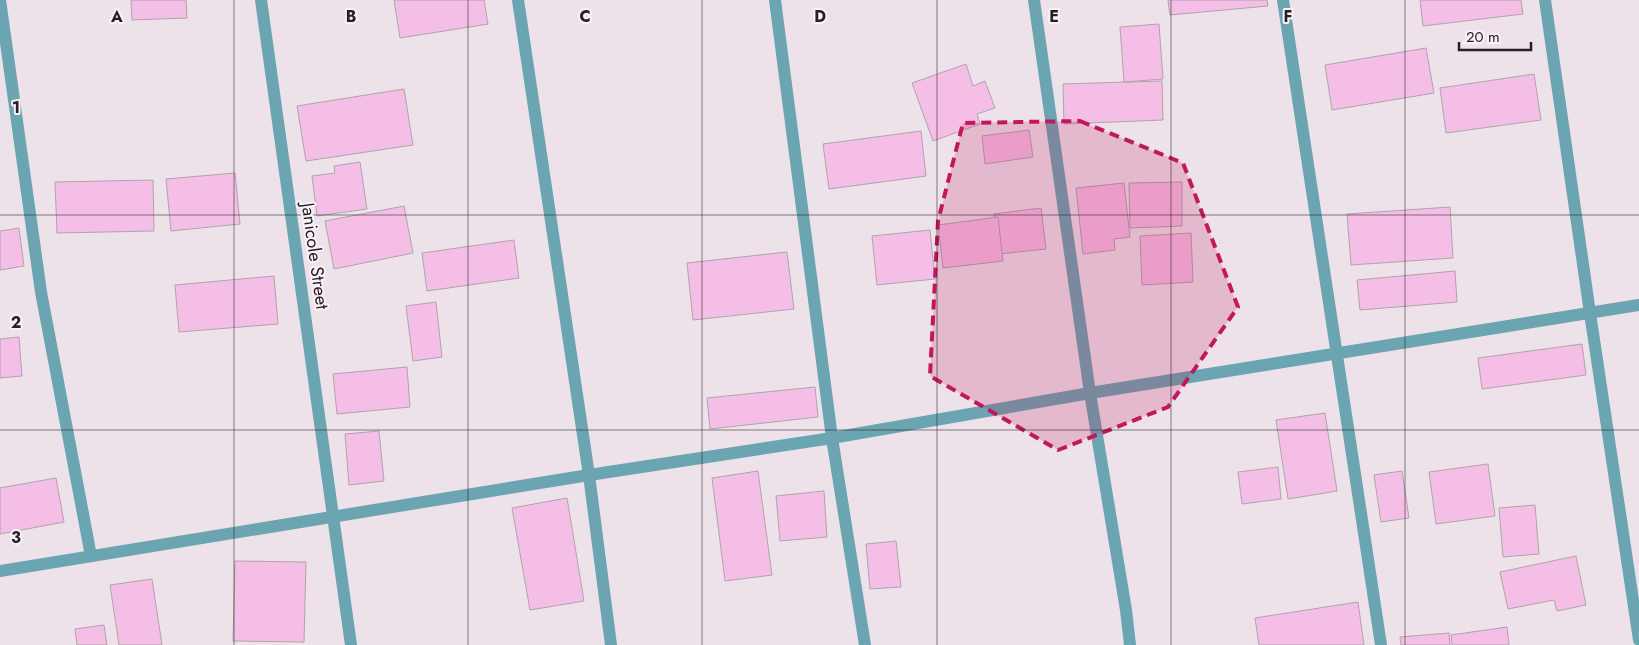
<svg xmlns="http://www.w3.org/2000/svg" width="1639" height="645" font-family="Jost,sans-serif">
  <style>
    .building { fill: #f5bee6; stroke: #aea4ab }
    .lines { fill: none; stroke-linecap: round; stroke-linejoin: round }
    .street { stroke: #6aa5b1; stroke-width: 12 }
    .marked { fill: #c2185b; fill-opacity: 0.2; stroke: #c2185b; stroke-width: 4; stroke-dasharray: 10 6; stroke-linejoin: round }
    .grid { fill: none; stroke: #242023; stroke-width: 1; stroke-opacity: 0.55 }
    .labels { text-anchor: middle; stroke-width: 4; stroke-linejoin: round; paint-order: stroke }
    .street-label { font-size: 18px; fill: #242023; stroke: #faf0f7 }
    .grid-label { font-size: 16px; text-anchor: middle; font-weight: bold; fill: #242023; stroke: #faf0f7; stroke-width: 4; stroke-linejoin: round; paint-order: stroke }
  </style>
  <rect width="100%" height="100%" fill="#ede2ea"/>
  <g class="building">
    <path d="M131,0H186L187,18L132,20Z"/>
    <path d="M394,0H484L488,24L400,38Z"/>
    <path d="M1168,0H1267L1268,6L1170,15Z"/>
    <path d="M1420,0H1521L1523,14L1423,26Z"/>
    <path d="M1159,24L1163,79L1124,82L1120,27Z"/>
    <path d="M1426,48L1434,93L1332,110L1325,65Z"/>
    <path d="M966,64L973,86L985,81L995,108L977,114L980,124L933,141L912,83Z"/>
    <path d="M1534,74L1541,120L1446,133L1440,88Z"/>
    <path d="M1162,81L1163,120L1064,124L1063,84Z"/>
    <path d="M404,89L413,145L306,161L297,106Z"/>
    <path d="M1029,130L1033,157L985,164L982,136Z"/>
    <path d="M921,131L926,176L829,189L823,144Z"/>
    <path d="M360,162L367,209L317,216L312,176L335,173L334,166Z"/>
    <path d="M235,173L240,224L171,231L166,179Z"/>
    <path d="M153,180L154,231L57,233L55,182Z"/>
    <path d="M1182,182V226L1130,228L1129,183Z"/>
    <path d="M1124,183L1130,237L1114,239L1115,250L1083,254L1076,188Z"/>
    <path d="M404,206L413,253L334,269L325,221Z"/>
    <path d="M1450,207L1453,258L1351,265L1347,214Z"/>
    <path d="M1041,208L1046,249L999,254L994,214Z"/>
    <path d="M998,217L1003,261L943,268L938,225Z"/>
    <path d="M19,228L24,266L0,270V231Z"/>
    <path d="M930,230L935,279L877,285L872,236Z"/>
    <path d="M1191,233L1193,282L1142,285L1140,236Z"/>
    <path d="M514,240L519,278L427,291L422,253Z"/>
    <path d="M787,252L794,309L693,320L687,263Z"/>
    <path d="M1455,271L1457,302L1360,310L1357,280Z"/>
    <path d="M274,276L278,324L179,332L175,285Z"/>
    <path d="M436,302L442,357L413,361L406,306Z"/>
    <path d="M19,337L22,376L0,378V339Z"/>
    <path d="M1582,344L1586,375L1482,389L1478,358Z"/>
    <path d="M407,367L410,407L337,414L333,374Z"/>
    <path d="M815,387L818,417L710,429L707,398Z"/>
    <path d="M1325,413L1337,491L1288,499L1276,420Z"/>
    <path d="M379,431L384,481L349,485L345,434Z"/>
    <path d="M1488,464L1495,516L1436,524L1429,472Z"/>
    <path d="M1278,467L1281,499L1242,504L1238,472Z"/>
    <path d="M758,471L772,575L725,581L712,478Z"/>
    <path d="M1402,471L1409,518L1381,522L1374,475Z"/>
    <path d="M56,478L64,522L0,534V488Z"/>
    <path d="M824,491L827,537L780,541L776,496Z"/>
    <path d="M567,498L584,601L530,610L512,508Z"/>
    <path d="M1535,505L1539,554L1503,557L1499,508Z"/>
    <path d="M896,541L901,587L870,589L866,544Z"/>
    <path d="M1576,556L1586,605L1557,611L1554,600L1508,609L1500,572Z"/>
    <path d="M235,561L306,562L304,642L233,641Z"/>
    <path d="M152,579L162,645H119L110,585Z"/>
    <path d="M1358,602L1364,645H1259L1255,618Z"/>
    <path d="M104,625L107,645H77L75,629Z"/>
    <path d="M1507,627L1509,645H1452L1451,635Z"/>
    <path d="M1449,633L1450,645H1401L1400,637Z"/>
  </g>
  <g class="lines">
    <g class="street">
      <path d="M0,0L41,292L91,556"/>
      <path d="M261,0L351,645"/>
      <path d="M518,0L589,475L611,645"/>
      <path d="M775,0L832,438L865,645"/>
      <path d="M1034,0L1090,393L1126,610L1130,645"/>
      <path d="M1283,0L1381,645"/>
      <path d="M1545,0L1590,313L1639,640"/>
      <path d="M0,571L589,475L832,438L1090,393L1639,305"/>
    </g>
  </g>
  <path class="marked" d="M1080,121L1183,163L1238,307L1168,407L1058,450L930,376L938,221L963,123Z"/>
  <path class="grid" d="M234,0V645M468,0V645M702,0V645M937,0V645M1171,0V645M1405,0V645M0,215H1639M0,430H1639"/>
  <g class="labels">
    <g class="street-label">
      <text transform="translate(315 256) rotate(82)" y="6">Janicole Street</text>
    </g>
  </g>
  <g class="grid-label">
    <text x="117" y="22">A</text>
    <text x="351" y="22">B</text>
    <text x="585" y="22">C</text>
    <text x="820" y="22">D</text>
    <text x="1054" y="22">E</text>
    <text x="1288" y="22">F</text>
    <text x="16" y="113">1</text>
    <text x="16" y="328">2</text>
    <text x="16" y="543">3</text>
  </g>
  <path d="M1459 42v8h72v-8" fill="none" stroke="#242023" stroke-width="2.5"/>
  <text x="1466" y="42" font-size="15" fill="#242023" stroke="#faf0f7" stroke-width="4" paint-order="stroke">20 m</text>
</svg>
